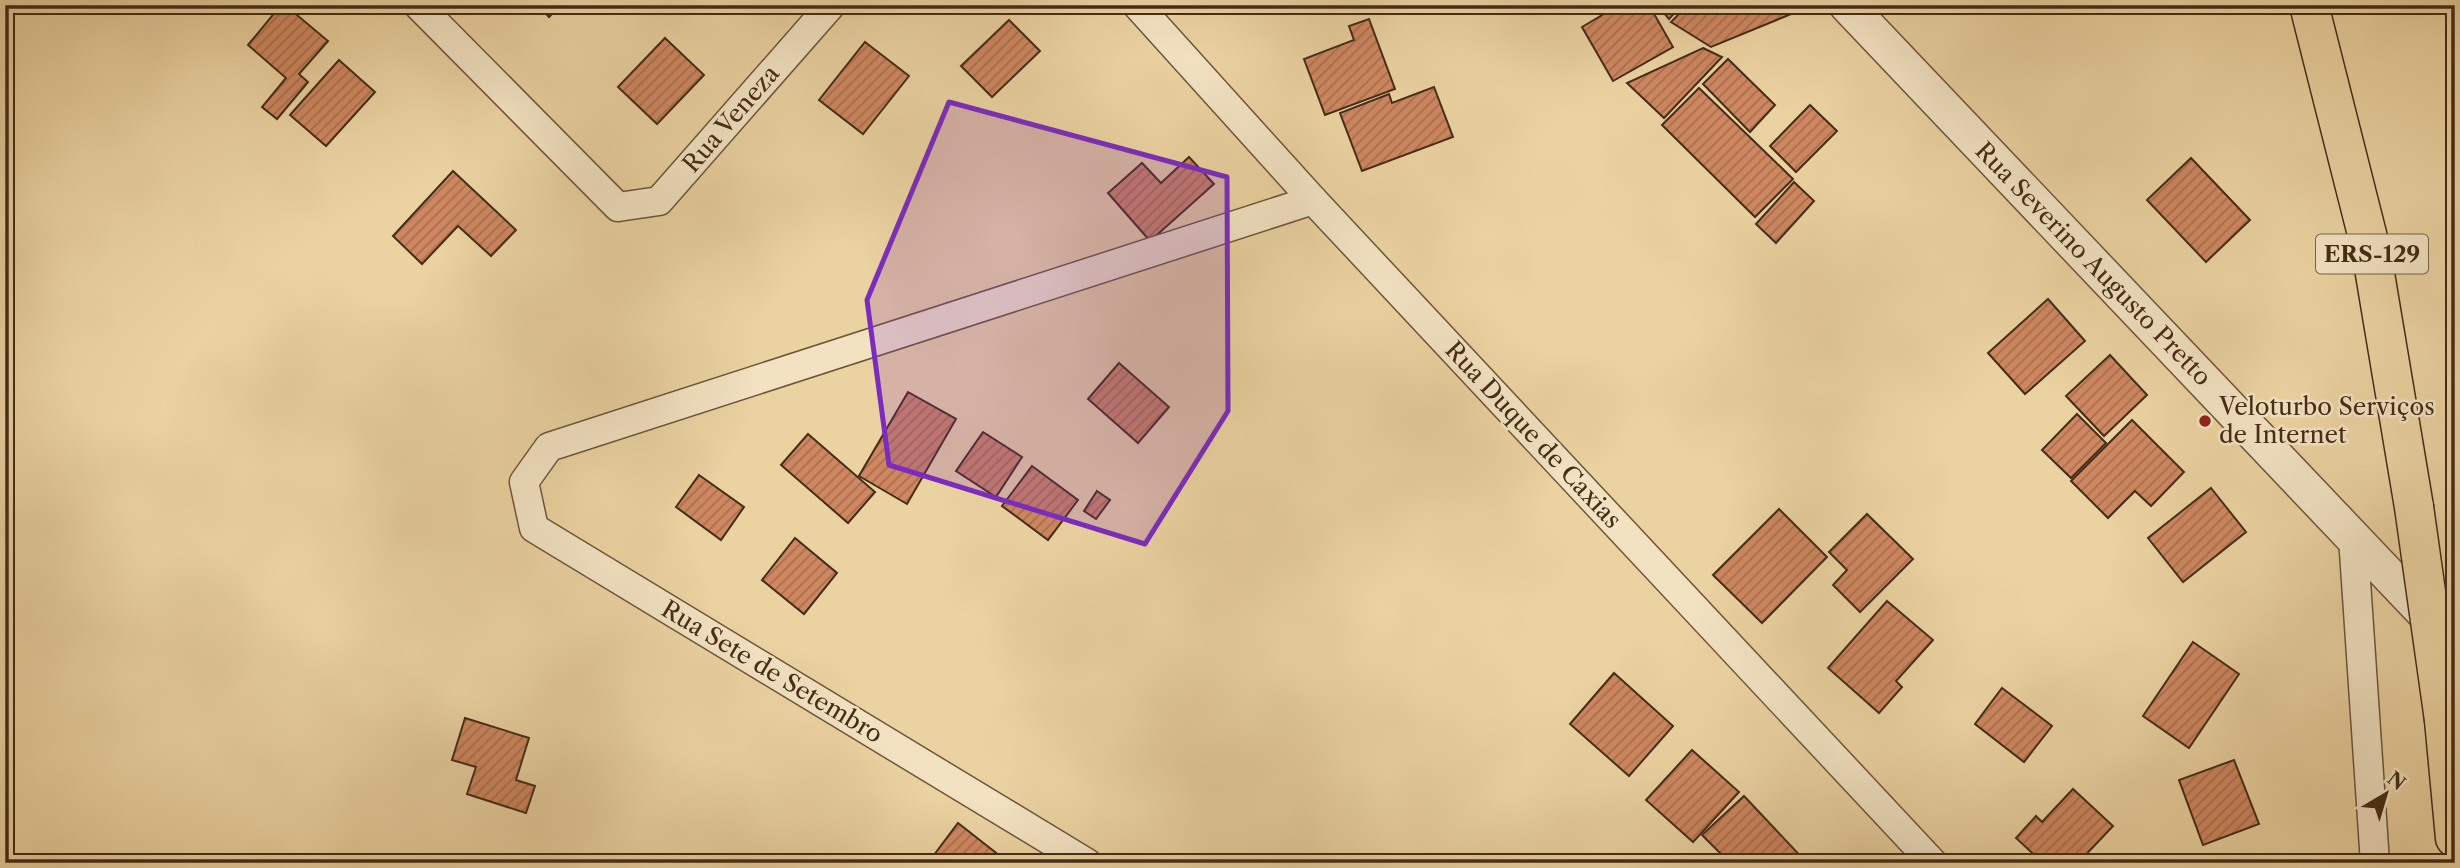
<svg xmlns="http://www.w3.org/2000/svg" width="2460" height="868" font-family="'Libre Caslon Text',serif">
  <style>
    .building { fill: url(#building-hatch); stroke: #442c17; stroke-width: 2 }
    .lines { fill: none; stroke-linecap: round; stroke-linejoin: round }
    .minor-casing { stroke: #6e563a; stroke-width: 31 }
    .tertiary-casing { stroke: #6e563a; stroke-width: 38 }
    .primary-casing { stroke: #442c17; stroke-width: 41 }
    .minor { stroke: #f2e2c2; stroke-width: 28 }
    .tertiary { stroke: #f2e2c2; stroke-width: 35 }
    .primary { stroke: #ebd2a1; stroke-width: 38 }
    .primary-bridge-casing { stroke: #442c17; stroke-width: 41; stroke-linecap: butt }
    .primary-bridge { stroke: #ebd2a1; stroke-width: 38 }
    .marked { fill: #7b2cbf; fill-opacity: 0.2; stroke: #7b2cbf; stroke-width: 5; stroke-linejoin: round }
    .poi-dot { fill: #8f2418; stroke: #f2e2c2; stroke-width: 2.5 }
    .labels { text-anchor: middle; stroke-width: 5; stroke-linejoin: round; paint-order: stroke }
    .shield { fill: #f2e2c2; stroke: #78634a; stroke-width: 2 }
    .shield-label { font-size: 23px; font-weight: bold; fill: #442c17 }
    .street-label { font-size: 24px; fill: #442c17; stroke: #f2e2c2 }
    .poi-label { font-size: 24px; fill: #442c17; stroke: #f2e2c2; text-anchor: start }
  </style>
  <defs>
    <pattern id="building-hatch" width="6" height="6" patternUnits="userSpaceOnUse" patternTransform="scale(1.75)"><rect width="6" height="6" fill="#ce8760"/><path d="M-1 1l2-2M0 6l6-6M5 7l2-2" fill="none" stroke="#a96f4e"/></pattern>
  </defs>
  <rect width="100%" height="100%" fill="#ebd2a1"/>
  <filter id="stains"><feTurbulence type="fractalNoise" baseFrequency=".00286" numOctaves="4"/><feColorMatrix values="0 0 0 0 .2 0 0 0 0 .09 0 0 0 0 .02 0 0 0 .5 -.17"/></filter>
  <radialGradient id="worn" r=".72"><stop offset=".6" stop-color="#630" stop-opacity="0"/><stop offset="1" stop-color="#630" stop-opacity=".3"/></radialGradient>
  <g class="building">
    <path d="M281,5H285L328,41L299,74L308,82L277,119L262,107L286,78L248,45Z"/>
    <path d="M538,5H561L549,17Z"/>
    <path d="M1619,5H1649L1673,47L1613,81L1582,27Z"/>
    <path d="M1657,5H1682L1669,19Z"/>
    <path d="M1688,5H1813L1711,47L1671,22Z"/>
    <path d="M1369,19L1395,89L1325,115L1304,59L1354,40L1349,26Z"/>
    <path d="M1009,20L1040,51L992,97L961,66Z"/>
    <path d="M665,38L704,75L657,124L618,87Z"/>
    <path d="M865,42L909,76L863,134L819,100Z"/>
    <path d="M1703,48L1722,57L1664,118L1627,83Z"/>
    <path d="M1728,59L1775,105L1750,132L1703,84Z"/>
    <path d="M339,60L375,92L326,146L290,115Z"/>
    <path d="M1434,87L1453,137L1362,171L1340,113L1389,94L1392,103Z"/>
    <path d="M1699,88L1793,179L1755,217L1662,125Z"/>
    <path d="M1810,105L1837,131L1796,172L1770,146Z"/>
    <path d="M1189,157L1214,184L1150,241L1108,193L1142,163L1161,183Z"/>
    <path d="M2191,158L2250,220L2206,262L2147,200Z"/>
    <path d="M453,171L516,230L491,256L458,226L422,264L393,236Z"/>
    <path d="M1794,182L1814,201L1776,243L1756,224Z"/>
    <path d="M2048,299L2085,341L2025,394L1988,353Z"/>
    <path d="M2110,355L2147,395L2104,436L2066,396Z"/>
    <path d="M1119,363L1169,407L1138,443L1088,399Z"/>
    <path d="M908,392L956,419L907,504L859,476Z"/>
    <path d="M2077,414L2106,443L2071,478L2042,450Z"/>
    <path d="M2132,420L2184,472L2151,506L2135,491L2108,518L2071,481Z"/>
    <path d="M983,432L1022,457L996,497L956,471Z"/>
    <path d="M808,434L875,492L848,523L781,465Z"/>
    <path d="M1032,466L1078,500L1048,540L1002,506Z"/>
    <path d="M699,475L744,507L721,540L676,507Z"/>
    <path d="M2211,488L2246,532L2183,582L2148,538Z"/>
    <path d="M1097,491L1110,500L1096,519L1084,511Z"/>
    <path d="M1779,509L1827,557L1762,623L1713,575Z"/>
    <path d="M1867,514L1913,559L1860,612L1833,585L1847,570L1829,552Z"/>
    <path d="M795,538L837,573L804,614L762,580Z"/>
    <path d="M1887,601L1933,640L1896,681L1902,687L1879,713L1828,668Z"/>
    <path d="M2193,642L2239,674L2189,748L2143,716Z"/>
    <path d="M1614,673L1673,726L1629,776L1570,724Z"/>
    <path d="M2002,688L2052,726L2024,762L1975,724Z"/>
    <path d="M465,718L529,738L516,780L535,786L526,813L467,794L476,767L452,760Z"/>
    <path d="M1692,750L1739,792L1693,842L1646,800Z"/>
    <path d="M2234,760L2259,824L2203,845L2179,780Z"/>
    <path d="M2073,789L2113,826L2078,863H2043L2016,838L2036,816L2042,822Z"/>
    <path d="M1744,796L1807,863H1718L1724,857L1702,835Z"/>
    <path d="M958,823L1009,863H928Z"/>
  </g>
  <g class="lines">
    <g class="minor-casing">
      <g id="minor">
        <path d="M418,5L618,207L659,201L831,5"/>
        <path d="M1137,5L1313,200L1933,863"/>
        <path d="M2353,537L2375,863"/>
        <path d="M1087,863L534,528L524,482L549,447L1313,200"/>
      </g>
    </g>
    <g class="tertiary-casing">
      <path id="tertiary" d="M1847,5L2455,645"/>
    </g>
    <g class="primary-casing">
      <g id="primary">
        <path d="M2309,5L2371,250L2414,507"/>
        <path d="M2444,720L2455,838"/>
      </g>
    </g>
    <use href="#minor" class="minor"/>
    <use href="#tertiary" class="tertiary"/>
    <use href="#primary" class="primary"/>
    <g class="primary-bridge-casing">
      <path id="primary-bridge" d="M2414,507L2444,720"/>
    </g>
    <use href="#primary-bridge" class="primary-bridge"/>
  </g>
  <path class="marked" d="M949,102L1227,177L1228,411L1145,544L889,465L867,300Z"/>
  <circle class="poi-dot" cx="2205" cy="421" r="7"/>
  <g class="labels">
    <rect class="shield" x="2316" y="234.5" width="112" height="39" rx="5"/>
    <g class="shield-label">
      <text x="2372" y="262">ERS-129</text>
    </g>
    <g class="street-label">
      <text transform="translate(731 119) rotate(-49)" y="8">Rua Veneza</text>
      <text transform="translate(2093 264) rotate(46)" y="8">Rua Severino Augusto Pretto</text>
      <text transform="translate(1533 435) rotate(47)" y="8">Rua Duque de Caxias</text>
      <text transform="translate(772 672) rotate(31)" y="8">Rua Sete de Setembro</text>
    </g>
    <g class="poi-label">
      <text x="2219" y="415">Veloturbo Serviços<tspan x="2219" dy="28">de Internet</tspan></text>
    </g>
  </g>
  <rect width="2460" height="868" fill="none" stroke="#ebd2a1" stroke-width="28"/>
  <rect x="7" y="7" width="2446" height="854" fill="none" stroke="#442c17" stroke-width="3.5"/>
  <rect x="14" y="14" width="2432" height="840" fill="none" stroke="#442c17" stroke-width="2"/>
  <g transform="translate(2386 794) rotate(38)" stroke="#f2e2c2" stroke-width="5" paint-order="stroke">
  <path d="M0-5L12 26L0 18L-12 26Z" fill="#442c17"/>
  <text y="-10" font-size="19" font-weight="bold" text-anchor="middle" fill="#442c17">N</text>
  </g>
  <rect width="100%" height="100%" filter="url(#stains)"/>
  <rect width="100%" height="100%" fill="url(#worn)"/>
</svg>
